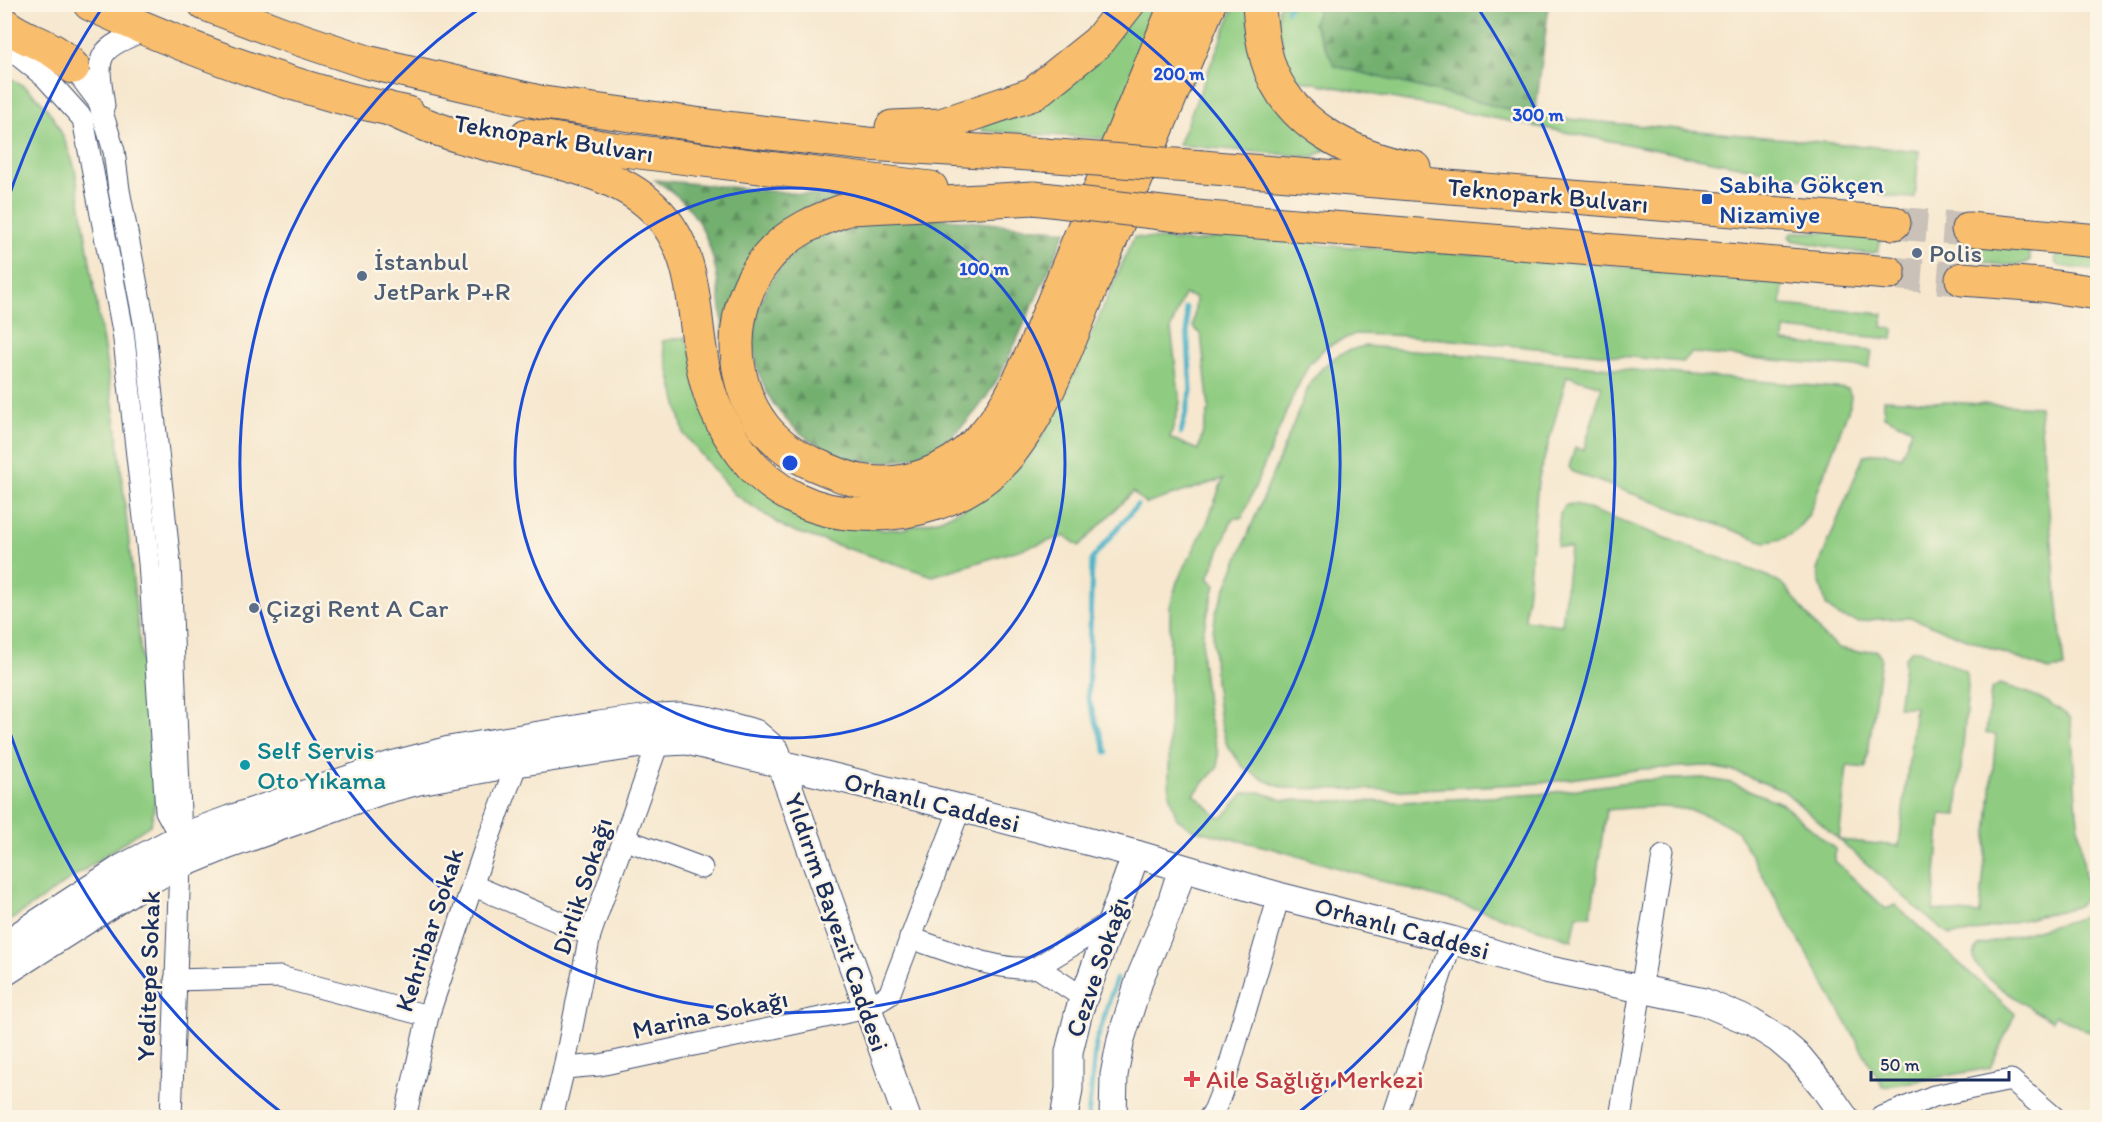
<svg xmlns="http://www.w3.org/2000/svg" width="2102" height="1122" font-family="Itim,sans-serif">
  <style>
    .green { fill: #8fcc81; stroke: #557e70; stroke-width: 1.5; fill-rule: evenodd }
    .forest { fill: url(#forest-firs); stroke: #477066; stroke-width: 1.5 }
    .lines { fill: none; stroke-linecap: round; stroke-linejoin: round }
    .stream { stroke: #49b2c7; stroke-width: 5 }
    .trunk-tunnel { stroke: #cac2b8; stroke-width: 33; stroke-dasharray: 33 16; stroke-linecap: butt }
    .minor-casing { stroke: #3c4b6f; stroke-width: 23 }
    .tertiary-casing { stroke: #3c4b6f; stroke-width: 29 }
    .trunk-casing { stroke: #3c4b6f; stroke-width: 35 }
    .minor { stroke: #fff; stroke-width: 21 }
    .tertiary { stroke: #fff; stroke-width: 27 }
    .trunk { stroke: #f9be6d; stroke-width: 33 }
    .trunk-bridge-casing { stroke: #3c4b6f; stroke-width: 35; stroke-linecap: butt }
    .trunk-bridge { stroke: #f9be6d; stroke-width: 33 }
    .ring { fill: none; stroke: #1d4ed8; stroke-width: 3 }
    .transit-dot { fill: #1a4fb4; stroke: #fcf5e5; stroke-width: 2 }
    .service-dot { fill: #5c6f8a; stroke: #fcf5e5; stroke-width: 2 }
    .culture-dot { fill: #0f9aa8; stroke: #fcf5e5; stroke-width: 2 }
    .health-dot { fill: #e0444e; stroke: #fcf5e5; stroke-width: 2 }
    .labels { text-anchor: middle; stroke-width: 5; stroke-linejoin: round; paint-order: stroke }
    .street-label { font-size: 26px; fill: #1b2f5e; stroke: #fcf5e5 }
    .transit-label { font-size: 26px; fill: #164399; stroke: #fcf5e5; text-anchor: start }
    .service-label { font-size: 26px; fill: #4e5e75; stroke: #fcf5e5; text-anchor: start }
    .culture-label { font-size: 26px; fill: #0d838f; stroke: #fcf5e5; text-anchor: start }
    .health-label { font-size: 26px; fill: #be3a42; stroke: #fcf5e5; text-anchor: start }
    .centre { fill: #1d4ed8; stroke: #fcf5e5; stroke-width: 3 }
    .ring-label { font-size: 18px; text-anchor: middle; font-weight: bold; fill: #1d4ed8; stroke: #fcf5e5; stroke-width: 5; stroke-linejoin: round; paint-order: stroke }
  </style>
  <defs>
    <pattern id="forest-firs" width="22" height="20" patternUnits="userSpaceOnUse" patternTransform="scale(1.5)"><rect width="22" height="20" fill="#73b06f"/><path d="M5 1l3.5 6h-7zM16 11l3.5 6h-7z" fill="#5e905e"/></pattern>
  </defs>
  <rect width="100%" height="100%" fill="#fcf5e5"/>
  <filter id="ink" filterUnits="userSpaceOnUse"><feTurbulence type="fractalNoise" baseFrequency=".0167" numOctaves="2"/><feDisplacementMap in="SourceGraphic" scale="12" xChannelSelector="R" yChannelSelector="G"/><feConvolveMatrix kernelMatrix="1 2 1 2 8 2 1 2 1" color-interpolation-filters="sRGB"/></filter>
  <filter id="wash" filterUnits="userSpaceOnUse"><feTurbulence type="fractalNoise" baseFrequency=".008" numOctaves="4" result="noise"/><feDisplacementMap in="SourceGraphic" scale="24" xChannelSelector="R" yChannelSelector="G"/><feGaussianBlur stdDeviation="1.35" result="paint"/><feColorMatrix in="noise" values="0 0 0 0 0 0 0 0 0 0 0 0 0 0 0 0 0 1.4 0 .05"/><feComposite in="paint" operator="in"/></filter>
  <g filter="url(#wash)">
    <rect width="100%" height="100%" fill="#f6e7ce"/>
    <g class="green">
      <path d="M1144,5H1159L1112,139L982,131L980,120Z"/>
      <path d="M1235,5H1248L1329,148L1313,157L1178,145Z"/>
      <path d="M1279,5H1321L1313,23L1336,66L1535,116L1919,151L1915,198L1896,197L1290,78L1277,22Z"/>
      <path d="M5,76C46,93 62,128 75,169L117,430L156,796L151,824L5,924Z"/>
      <path d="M1793,232L1871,233L1880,237L1881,240L1878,251L1873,253H1862L1792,240L1789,236Z"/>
      <path d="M1228,236L1315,241L1321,245L1550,259L1783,283L1781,305L1883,314L1882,327L1894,329L1893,339L1785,329L1784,342L1872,351L1869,368L1691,353L1683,362L1411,336L1355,334L1326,347L1309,364L1293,396L1242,518H1233L1208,578L1215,585L1203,632L1202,659L1208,713L1218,753V767L1194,794L1218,817L1222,818L1244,793L1260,792L1283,800L1401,802L1540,794L1644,780L1704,778L1731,783L1781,803L1835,849V861L1886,909L1895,905L2015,1014L1990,1068L1883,1087L1737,831C1694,802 1655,805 1606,810L1591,915H1577L1572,940L1480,910L1271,848L1194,830L1177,819L1169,793L1170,607L1177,582L1207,523L1223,479L1146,504L1133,492L1079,546L1065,536L933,576L787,529L734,494L684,434L662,341L685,337L735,462L882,530L903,529L941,519L968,506L1016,469L1040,440L1069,385L1134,237L1193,242ZM1184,294L1196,298L1193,327L1201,334L1209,409L1198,450L1170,438L1180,403L1171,328Z"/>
      <path d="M1975,245C1993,245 2013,245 2030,253V261C2018,268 1980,266 1972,253Z"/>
      <path d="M2060,253L2097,255V271L2059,266L2056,264L2055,257Z"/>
      <path d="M1365,346L1848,389L1851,396L1850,405L1809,514C1797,531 1787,541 1765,542L1573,472L1569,467L1575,448L1584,450L1602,386L1567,376L1538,481L1525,620L1562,625L1570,548L1557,546L1560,514L1565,505L1575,504L1765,575L1785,586L1824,637L1839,648L1859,652L1876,650L1881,658L1866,768L1847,766L1839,840L1899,846L1915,707H1898L1905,658L1912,650H1919L1966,671L1968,687L1957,815L1941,814L1933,910L1980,914L1996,735L1986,733L1991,690L1999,684C2023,690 2053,701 2071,719L2077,813L2087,892L2084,900L2076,907L1964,934L1950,935L1936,925L1784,791L1736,772L1706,766L1642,769L1541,783L1403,790L1284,788L1264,780L1243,767L1227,745L1220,720L1215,681L1213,631L1216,612L1311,381C1327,361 1339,351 1365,346Z"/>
      <path d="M1884,399L2039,407L2064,668L2048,670L1912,618L1877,619L1859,622L1838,616L1826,605L1817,570L1864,455L1885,452L1901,457L1912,429L1884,416Z"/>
      <path d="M2088,916L2097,922V1033L2084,1029L2055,1015L2052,1020C2034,1011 1985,981 1976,964C1972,957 1975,952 1978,946Z"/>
      <path d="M2010,1113L2025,1117H1950Z"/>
    </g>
    <g class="forest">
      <path d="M1321,4L1549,5L1535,116L1335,66L1313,23Z"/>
      <path d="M655,180L843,198L806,217L725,349C720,305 720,251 693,214C684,199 669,190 655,180Z"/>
      <path d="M929,217L1066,231C1053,261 1039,291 1025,322C1007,362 990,402 956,432C865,515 718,412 762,298C770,278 791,251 810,239C815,236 822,235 827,233C837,230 847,225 857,223C880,218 906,219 929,217Z"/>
    </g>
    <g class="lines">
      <g class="stream">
        <path d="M1287,11L1290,4"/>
        <path d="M1181,433L1191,391L1186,308"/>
        <path d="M1107,753L1088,698L1092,559L1137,505"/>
        <path d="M1088,1118L1096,1043L1116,979"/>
      </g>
    </g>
  </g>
  <g filter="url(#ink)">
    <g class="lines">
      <g class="trunk-tunnel">
        <path d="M1894,223L1968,229"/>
        <path d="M1889,273L1962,279"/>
      </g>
      <g class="minor-casing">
        <g id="minor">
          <path d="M4,44L45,77L83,119L123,331L149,563L166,811L173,824"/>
          <path d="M73,67L99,102L114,151L119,190L144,322L170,564L181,837L171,1118"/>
          <path d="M104,106C96,51 96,51 147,29"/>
          <path d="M624,839L702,868"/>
          <path d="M472,885L590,935"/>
          <path d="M910,938C945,949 1002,974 1037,967L1112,921"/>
          <path d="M1037,967L1084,998"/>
          <path d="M175,980L280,977L428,1016"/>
          <path d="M564,1068L600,1065L867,1008L889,995L960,808"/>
          <path d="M405,1118L428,1016L485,848L517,763"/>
          <path d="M552,1118L564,1068L590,935L658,743"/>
          <path d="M1209,1118L1214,1111L1222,1091L1279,896"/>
          <path d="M1394,1118L1452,940"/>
          <path d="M1620,1118L1663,856"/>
          <path d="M1880,1118L1934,1096L2011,1080L2055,1118"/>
        </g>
      </g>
      <g class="tertiary-casing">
        <g id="tertiary">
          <path d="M4,945L122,868L181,837L230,819L391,765L449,750L599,725L658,717L681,716L707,720L755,733L776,751L907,1118"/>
          <path d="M4,973L132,891L170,869L226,846L381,791L419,781L517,763L648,743L687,741L960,808L1136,854L1279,896L1452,940L1545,969L1704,1002L1751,1022L1778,1039L1799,1057L1822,1085L1845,1118"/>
          <path d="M1064,1118L1069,1089V1052L1079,1011L1136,854"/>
          <path d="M1113,1118L1114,1075L1121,1039L1140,978L1169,909L1182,869"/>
        </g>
      </g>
      <g class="trunk-casing">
        <g id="trunk">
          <path d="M90,4C191,51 299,91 408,113"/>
          <path d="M205,4L281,33L367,62L544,103L717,127L867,144L1044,155"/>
          <path d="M1259,4C1260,23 1262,41 1267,59C1285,124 1354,157 1415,168"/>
          <path d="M4,24C26,42 52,43 73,67"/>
          <path d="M387,108C416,122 445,133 476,141C528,156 606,167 647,202C704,250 689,320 707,384C714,410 728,435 744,456C772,493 815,513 861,514C910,516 962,501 998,466C1041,425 1071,335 1094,280C1132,188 1170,96 1209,4"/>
          <path d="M892,127L941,125L1033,94L1098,42L1128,4"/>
          <path d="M527,135L615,149L931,188"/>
          <path d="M1202,167L1894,223"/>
          <path d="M1034,198L851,208C819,219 789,231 767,258C728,304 727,380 764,427C780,447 800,459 823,468C835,473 848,479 861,481C902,489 949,472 977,442C1002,417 1017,386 1032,354L1176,4"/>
          <path d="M1196,217L1889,273"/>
          <path d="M1968,229L2098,241"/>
          <path d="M1962,279L2042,285L2098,293"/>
        </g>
      </g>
      <use href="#minor" class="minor"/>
      <use href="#tertiary" class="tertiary"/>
      <use href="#trunk" class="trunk"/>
      <g class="trunk-bridge-casing">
        <g id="trunk-bridge">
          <path d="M1044,155L1202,167"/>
          <path d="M1034,198L1196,217"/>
        </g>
      </g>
      <use href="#trunk-bridge" class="trunk-bridge"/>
    </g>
  </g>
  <g class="ring">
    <circle cx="790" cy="463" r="275"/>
    <path d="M1098 7A550 550 0 1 1 482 7"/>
    <path d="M282 1113A825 825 0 0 1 5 718M5 208A825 825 0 0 1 102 8M1478 8A825 825 0 0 1 1298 1113"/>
  </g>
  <rect class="transit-dot" x="1701" y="193" width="12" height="12" rx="3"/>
  <g class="service-dot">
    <circle cx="1917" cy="253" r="6"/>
    <circle cx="362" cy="276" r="6"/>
    <circle cx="254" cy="608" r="6"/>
  </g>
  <circle class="culture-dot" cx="245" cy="765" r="6"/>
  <path class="health-dot" d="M1189 1070h6v6h6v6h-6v6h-6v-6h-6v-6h6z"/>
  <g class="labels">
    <g class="street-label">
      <text transform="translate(554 138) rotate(9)" y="9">Teknopark Bulvarı</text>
      <text transform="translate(1548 195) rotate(5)" y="9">Teknopark Bulvarı</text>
      <text transform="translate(932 802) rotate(14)" y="9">Orhanlı Caddesi</text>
      <text transform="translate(582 886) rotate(-72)" y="9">Dirlik Sokağı</text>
      <text transform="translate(837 922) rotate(71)" y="9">Yıldırım Bayezit Caddesi</text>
      <text transform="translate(1402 928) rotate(15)" y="9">Orhanlı Caddesi</text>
      <text transform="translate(429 930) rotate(-72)" y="9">Kehribar Sokak</text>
      <text transform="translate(1097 967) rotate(-71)" y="9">Cezve Sokağı</text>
      <text transform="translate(148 976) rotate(-88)" y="9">Yeditepe Sokak</text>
      <text transform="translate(710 1014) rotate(-12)" y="9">Marina Sokağı</text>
    </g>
    <g class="transit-label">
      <text x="1719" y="193">Sabiha Gökçen<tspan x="1719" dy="30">Nizamiye</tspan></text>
    </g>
    <g class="service-label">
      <text x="1929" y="262">Polis</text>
      <text x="374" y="270">İstanbul<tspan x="374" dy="30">JetPark P+R</tspan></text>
      <text x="266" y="617">Çizgi Rent A Car</text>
    </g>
    <g class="culture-label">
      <text x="257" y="759">Self Servis<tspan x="257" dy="30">Oto Yıkama</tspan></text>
    </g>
    <g class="health-label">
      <text x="1206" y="1088">Aile Sağlığı Merkezi</text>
    </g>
  </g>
  <circle cx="790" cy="463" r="9" class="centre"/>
  <g class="ring-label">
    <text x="1179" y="80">200 m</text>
    <text x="1538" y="121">300 m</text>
    <text x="984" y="275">100 m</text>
  </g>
  <rect width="2102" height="1122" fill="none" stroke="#fcf5e5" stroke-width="24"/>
  <path d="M1871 1071v9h138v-9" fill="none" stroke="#1b2f5e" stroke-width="3"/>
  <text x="1880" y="1071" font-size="18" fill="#1b2f5e" stroke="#fcf5e5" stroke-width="4.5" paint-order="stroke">50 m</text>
</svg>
